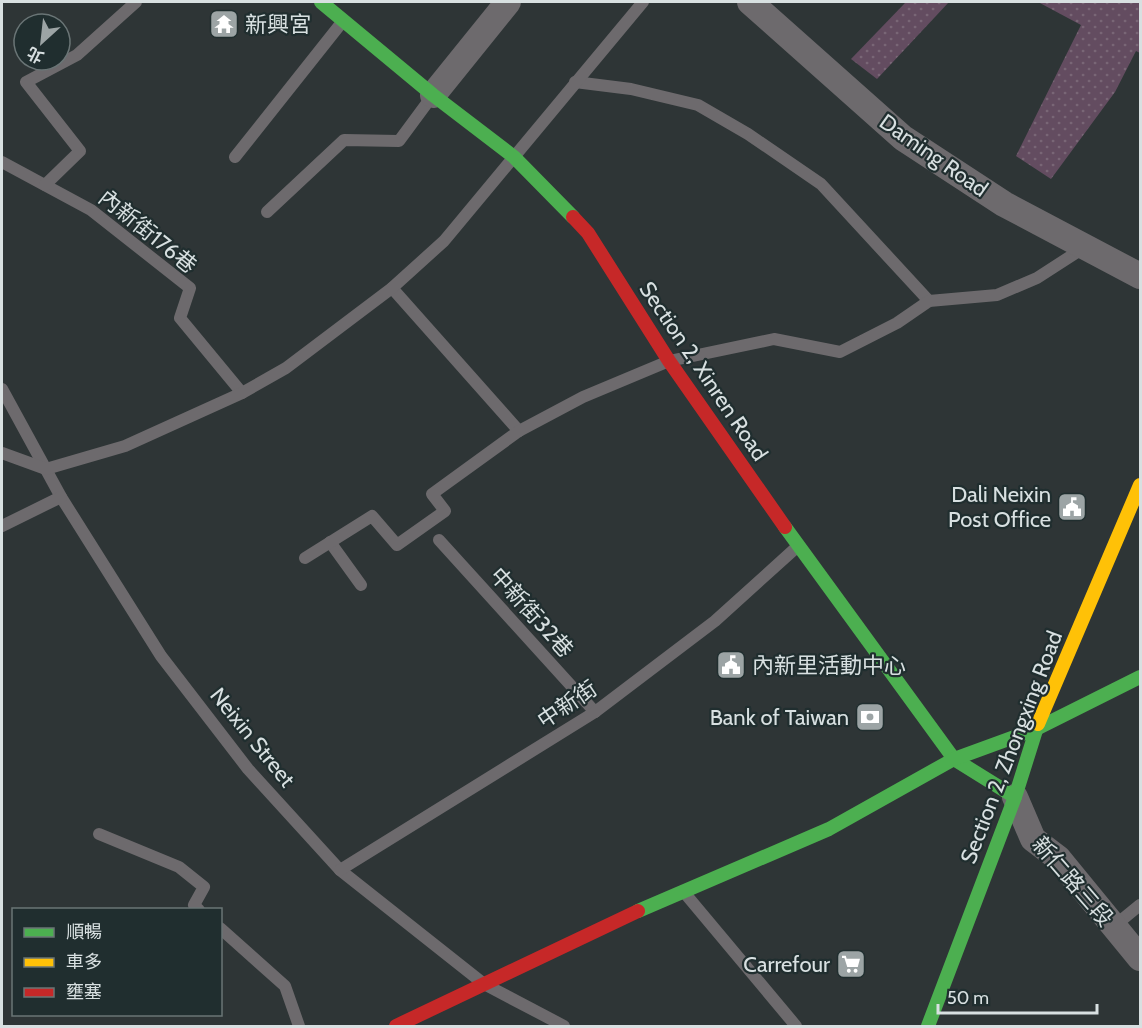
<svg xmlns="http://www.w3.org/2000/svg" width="1142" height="1028" font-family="Cabin,'Noto Sans TC',sans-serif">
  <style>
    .grass { fill: url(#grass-dots) }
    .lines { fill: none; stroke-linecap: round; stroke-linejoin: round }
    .lane { stroke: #6d6a6d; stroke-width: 12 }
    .street { stroke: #6d6a6d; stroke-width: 26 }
    .fast { stroke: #4caf50; stroke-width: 14 }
    .slow { stroke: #ffc107; stroke-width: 14 }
    .jam { stroke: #c62828; stroke-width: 14 }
    .labels { text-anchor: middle; stroke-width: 4.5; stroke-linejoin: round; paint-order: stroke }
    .poi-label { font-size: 22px; fill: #d8e0e1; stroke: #202e2f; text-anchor: end }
    .street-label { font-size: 22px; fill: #d8e0e1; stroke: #202e2f }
  </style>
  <defs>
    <pattern id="grass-dots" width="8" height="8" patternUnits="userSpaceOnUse" patternTransform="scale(1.5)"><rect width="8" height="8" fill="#634c60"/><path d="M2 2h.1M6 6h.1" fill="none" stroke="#796676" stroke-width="1.8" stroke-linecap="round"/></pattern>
  </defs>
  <rect width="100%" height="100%" fill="#2e3536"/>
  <g class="grass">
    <path d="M906,2H949L877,79L851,59Z"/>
    <path d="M1038,2H1140V53L1136,51L1115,92L1051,179L1016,156L1081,25Z"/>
  </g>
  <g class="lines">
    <g class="lane">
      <path d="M575,82L631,89L698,105L748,134L821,184L929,301"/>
      <path d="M235,157L343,21"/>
      <path d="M2,162L91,210L190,288L180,318L242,393"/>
      <path d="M45,185L80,151L26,82L77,55L136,2"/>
      <path d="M267,212L344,140L399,141L433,95"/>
      <path d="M392,288L519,431"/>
      <path d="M2,389L61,497L161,656L248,769L340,870L484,984L564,1026"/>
      <path d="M2,453L46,469L125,446L242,393L286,368L392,288L444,241L643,2"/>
      <path d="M2,526L61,497"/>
      <path d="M439,540L595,712"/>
      <path d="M330,542L361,585"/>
      <path d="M305,558L372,516L397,545L445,511L432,494L519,431L583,397L669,361L774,339L840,352L897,323L929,301L997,295L1037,278L1085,247"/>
      <path d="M99,834L179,867L204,887L194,905L199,910"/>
      <path d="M340,870L595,712L715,621L798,546"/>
      <path d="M683,891L796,1026"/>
      <path d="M1113,927L1140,905"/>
      <path d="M220,928L285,986L299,1026"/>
    </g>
    <g class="street">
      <path d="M750,2L903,138L1004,204L1140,276"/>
      <path d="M433,95L508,2"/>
      <path d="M1015,797L1033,839L1058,858L1140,958"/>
    </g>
    <g class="fast">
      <path d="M321,2L433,95L514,157L573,217"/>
      <path d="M785,527L954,759L1015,797"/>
      <path d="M638,911L829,829L954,759L1036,729L1140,677"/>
      <path d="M928,1026L1015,797L1038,724"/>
    </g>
    <path class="slow" d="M1038,724L1140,485"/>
    <g class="jam">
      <path d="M573,217L588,233L669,361L785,527"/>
      <path d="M396,1026L638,911"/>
    </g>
  </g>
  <defs>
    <g id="temple-square" transform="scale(1.5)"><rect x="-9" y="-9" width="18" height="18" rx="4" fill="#9ca4a5" stroke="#202e2f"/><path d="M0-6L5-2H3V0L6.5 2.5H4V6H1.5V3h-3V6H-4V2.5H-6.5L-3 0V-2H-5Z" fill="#fff"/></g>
    <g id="civic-square" transform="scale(1.5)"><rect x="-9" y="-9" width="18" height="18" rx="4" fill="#9ca4a5" stroke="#202e2f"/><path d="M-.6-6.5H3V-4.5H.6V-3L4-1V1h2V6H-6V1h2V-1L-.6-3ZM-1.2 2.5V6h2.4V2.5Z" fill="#fff"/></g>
    <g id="bank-square" transform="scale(1.5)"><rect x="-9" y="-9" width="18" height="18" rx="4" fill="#9ca4a5" stroke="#202e2f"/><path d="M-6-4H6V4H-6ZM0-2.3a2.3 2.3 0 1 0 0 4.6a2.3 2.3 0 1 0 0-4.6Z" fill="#fff"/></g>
    <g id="supermarket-square" transform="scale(1.5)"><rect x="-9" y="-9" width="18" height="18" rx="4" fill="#9ca4a5" stroke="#202e2f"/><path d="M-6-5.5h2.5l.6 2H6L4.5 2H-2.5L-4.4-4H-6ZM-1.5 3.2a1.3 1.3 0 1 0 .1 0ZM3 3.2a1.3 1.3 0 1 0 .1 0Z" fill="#fff"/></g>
  </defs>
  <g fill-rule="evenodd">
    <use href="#temple-square" x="224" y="24"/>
    <use href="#civic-square" x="1072" y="507"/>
    <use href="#civic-square" x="731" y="665"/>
    <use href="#bank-square" x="870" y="717"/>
    <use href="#supermarket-square" x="851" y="964"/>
  </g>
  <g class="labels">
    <g class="poi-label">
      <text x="245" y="32" text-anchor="start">新興宮</text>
      <text x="1051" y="502">Dali Neixin<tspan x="1051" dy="25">Post Office</tspan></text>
      <text x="752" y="673" text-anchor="start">內新里活動中心</text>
      <text x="849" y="725">Bank of Taiwan</text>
      <text x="830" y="972">Carrefour</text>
    </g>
    <g class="street-label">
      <text transform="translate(934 155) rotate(35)" y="8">Daming Road</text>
      <text transform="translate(148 231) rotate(39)" y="8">內新街176巷</text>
      <text transform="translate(704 371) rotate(56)" y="8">Section 2, Xinren Road</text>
      <text transform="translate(532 612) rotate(48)" y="8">中新街32巷</text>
      <text transform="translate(567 704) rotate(-34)" y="8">中新街</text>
      <text transform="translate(253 737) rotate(51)" y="8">Neixin Street</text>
      <text transform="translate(1011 747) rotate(-69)" y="8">Section 2, Zhongxing Road</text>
      <text transform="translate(1073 881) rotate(49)" y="8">新仁路三段</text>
    </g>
  </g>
  <rect width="1142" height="1028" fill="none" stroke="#d8e0e1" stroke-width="6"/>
  <rect x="12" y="908" width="210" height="108" fill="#202e2f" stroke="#6a7576" stroke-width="1.5"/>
  <rect x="24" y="928" width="30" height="9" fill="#4caf50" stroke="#6a7576" stroke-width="1.5"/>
  <text x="66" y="938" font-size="18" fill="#d8e0e1">順暢</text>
  <rect x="24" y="958" width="30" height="9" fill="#ffc107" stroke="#6a7576" stroke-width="1.5"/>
  <text x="66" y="968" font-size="18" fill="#d8e0e1">車多</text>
  <rect x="24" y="988" width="30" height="9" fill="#c62828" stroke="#6a7576" stroke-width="1.5"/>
  <text x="66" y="998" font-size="18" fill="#d8e0e1">壅塞</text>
  <g transform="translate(42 42) rotate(207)"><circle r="28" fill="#202e2f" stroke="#6a7576" stroke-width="1.5"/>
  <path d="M0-4.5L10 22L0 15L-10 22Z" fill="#9ca4a5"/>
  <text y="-9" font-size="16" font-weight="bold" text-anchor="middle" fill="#d8e0e1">北</text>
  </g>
  <path d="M938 1004v9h159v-9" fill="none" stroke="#d8e0e1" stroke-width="3"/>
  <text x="947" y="1004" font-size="18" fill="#d8e0e1" stroke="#202e2f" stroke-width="4.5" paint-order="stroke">50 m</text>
</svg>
